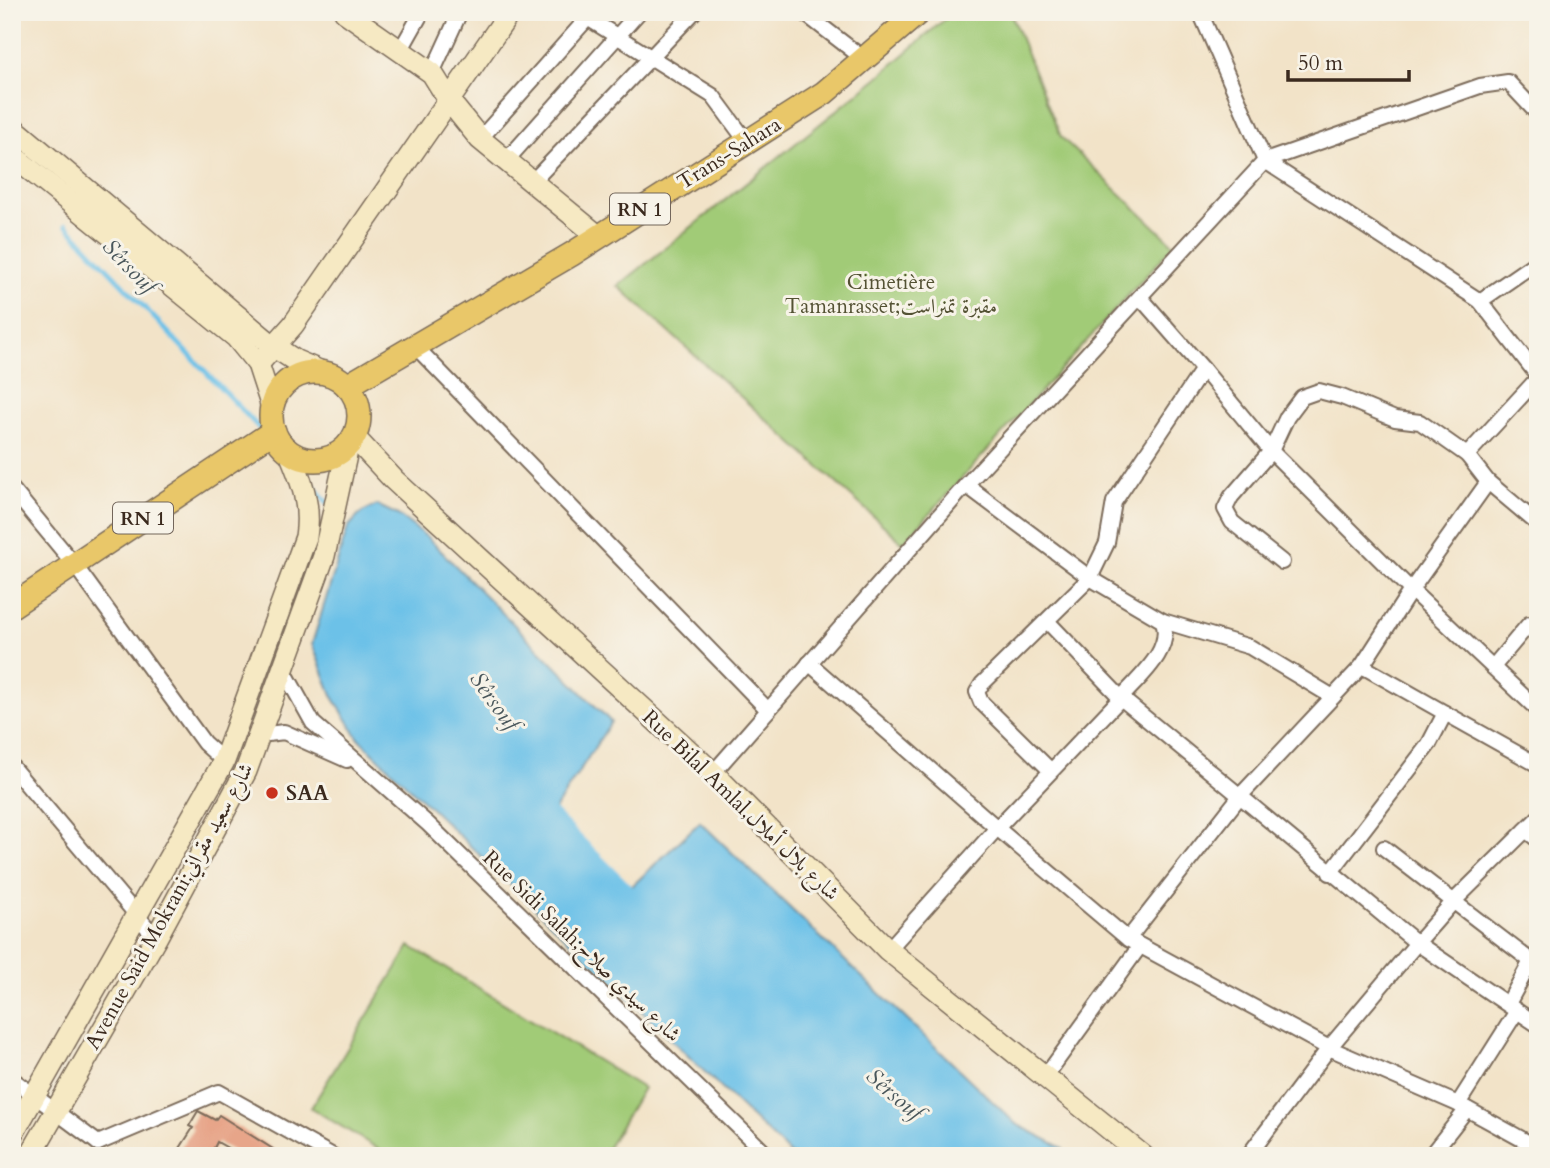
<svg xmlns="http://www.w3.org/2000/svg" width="1550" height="1168" font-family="Cardo,Amiri,serif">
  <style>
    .green { fill: #a1cb77; stroke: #6e7a4a; stroke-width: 2 }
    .water { fill: #6cc1e8; stroke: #547683; stroke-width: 2 }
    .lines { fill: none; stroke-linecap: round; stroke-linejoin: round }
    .stream { stroke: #6cc1e8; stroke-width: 5 }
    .building { fill: #e7a589 }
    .street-casing { stroke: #7b6b5a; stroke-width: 18 }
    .secondary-casing { stroke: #7b6b5a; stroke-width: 24 }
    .primary-casing { stroke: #7b6b5a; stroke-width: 26 }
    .street { stroke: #fff; stroke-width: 14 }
    .secondary { stroke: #f6e9c3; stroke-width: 21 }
    .primary { stroke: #e9c769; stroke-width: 23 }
    .poi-dot { fill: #c8321e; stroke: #f7f3e8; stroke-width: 2.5 }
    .labels { text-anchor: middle; stroke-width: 6; stroke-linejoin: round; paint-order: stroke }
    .shield { fill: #f7f3e8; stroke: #73665b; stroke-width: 2 }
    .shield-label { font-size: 19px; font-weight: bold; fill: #3b2a1e }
    .street-label { font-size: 21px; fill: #3b2a1e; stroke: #f7f3e8 }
    .park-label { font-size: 21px; fill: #545234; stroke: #f7f3e8 }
    .poi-label { font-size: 21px; font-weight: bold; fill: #3b2a1e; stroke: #f7f3e8; text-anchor: start }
    .water-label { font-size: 23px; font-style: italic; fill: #4a575b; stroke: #f7f3e8 }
  </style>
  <rect width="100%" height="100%" fill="#f7f3e8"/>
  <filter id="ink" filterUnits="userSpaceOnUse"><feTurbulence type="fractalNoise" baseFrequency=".0143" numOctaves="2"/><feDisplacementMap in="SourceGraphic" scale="14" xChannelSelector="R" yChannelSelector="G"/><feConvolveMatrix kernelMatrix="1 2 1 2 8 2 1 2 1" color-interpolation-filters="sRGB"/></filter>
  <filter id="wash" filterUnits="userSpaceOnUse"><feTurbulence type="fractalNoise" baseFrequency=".00686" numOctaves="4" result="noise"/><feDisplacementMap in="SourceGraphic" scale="28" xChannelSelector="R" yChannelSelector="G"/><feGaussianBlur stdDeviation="1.57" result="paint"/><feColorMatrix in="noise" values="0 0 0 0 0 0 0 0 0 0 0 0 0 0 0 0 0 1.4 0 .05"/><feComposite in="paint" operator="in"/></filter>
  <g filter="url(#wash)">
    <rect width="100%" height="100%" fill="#f2e3c8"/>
    <g class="green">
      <path d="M953,12H1010L1061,137L1174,245L903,543L618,286L876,79Z"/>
      <path d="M410,946L643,1088L603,1156H390L311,1108Z"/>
    </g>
    <path class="water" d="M377,505L398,515L427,537L611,722L553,812L630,888L700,822L1016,1124L1063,1148L1065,1156H792L359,739L333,697L312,644L348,527L362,512Z"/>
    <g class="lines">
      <g class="stream">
        <path d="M66,225L262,431"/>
        <path d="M309,482L328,503"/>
        <path d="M550,808L633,890"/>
      </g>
    </g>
    <g id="blocks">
      <path class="building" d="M198,1111L215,1120L219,1115L284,1156H242L217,1142L210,1156H175L193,1128L189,1126Z"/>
    </g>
  </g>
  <g filter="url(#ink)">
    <use href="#blocks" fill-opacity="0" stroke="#7b6b5a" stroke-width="2"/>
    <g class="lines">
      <g class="street-casing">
        <g id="street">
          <path d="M578,12L713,96L747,142"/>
          <path d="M803,12L864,59"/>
          <path d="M400,51L422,12"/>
          <path d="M432,73L460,12"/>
          <path d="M1538,114L1508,82L1480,86L1265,161L1480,301L1538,376"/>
          <path d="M480,139L593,12"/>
          <path d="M505,162L639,12"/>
          <path d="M534,180L694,12"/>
          <path d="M1480,301L1538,261"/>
          <path d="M415,346L768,710"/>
          <path d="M1203,369L1271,451L1411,590L1362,666L1240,796L1121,698L997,828L1128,939L1329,1048L1248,1156"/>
          <path d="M1538,378L1467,455L1488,482L1538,524"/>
          <path d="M1488,482L1411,590L1538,710"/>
          <path d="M966,485L1090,578L1163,621C1173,651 1139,677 1121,698L1048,622"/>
          <path d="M12,489L74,564L204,743L224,761"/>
          <path d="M1282,562L1232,522L1225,509L1231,497L1271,451L1287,417L1302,397L1319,391L1342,397L1395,419L1420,422L1467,455"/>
          <path d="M1163,621L1250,647L1333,697"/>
          <path d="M809,663L997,828L888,950"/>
          <path d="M1493,667L1529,624H1538"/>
          <path d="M284,671L313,723L428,824L768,1156"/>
          <path d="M1445,713L1538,765"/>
          <path d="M260,735L284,732L347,760"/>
          <path d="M12,767L156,938"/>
          <path d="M1050,770L981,702L977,692L982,684L1090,578L1107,543L1114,502L1203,369L1140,297"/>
          <path d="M713,773L966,485L1265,161L1200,12"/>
          <path d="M1526,830L1538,840"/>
          <path d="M1384,848L1531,961L1508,1004"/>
          <path d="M1330,873L1429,744L1445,713L1362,666"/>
          <path d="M1128,939L1240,796L1417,943L1329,1048L1458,1104L1538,1148"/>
          <path d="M1517,1011L1538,1025"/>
          <path d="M1045,1077L1140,946"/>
          <path d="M12,1079L98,1143"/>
          <path d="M1458,1104L1517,1011L1417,943L1453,902L1538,818"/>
          <path d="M98,1143L219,1092L333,1156"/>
          <path d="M1430,1156L1467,1109"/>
        </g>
      </g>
      <g class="secondary-casing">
        <g id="secondary">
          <path d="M345,12L432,73L450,102L480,139L598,236"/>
          <path d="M12,127L273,346L296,361L324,373"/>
          <path d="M12,155L236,337L258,364L272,407"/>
          <path d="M258,364L293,325L510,12"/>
          <path d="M354,437L394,480L713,773L888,950L1143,1156"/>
          <path d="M12,1135L224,761L306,537C311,505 302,482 290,453"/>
          <path d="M30,1156L156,938L246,771L324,556L348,446"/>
        </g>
      </g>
      <g class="primary-casing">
        <g id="primary">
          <circle cx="315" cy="416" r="44"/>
          <path d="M347,386L572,254L824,93L919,12"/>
          <path d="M12,606L274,431"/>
        </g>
      </g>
      <use href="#street" class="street"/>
      <use href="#secondary" class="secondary"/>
      <use href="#primary" class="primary"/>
    </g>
  </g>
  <circle class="poi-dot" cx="272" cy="793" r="7"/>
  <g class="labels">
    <g class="shield">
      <rect x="610" y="193.5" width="60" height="31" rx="5"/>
      <rect x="113" y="502.5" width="60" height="31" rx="5"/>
    </g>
    <g class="shield-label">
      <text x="640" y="216">RN 1</text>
      <text x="143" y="525">RN 1</text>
    </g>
    <g class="street-label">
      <text transform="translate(729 153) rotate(-32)" y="7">Trans-Sahara</text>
      <text transform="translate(741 805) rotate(44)" y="7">Rue Bilal Amlal,شارع بلال أملال</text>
      <text transform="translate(169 906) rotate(-61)" y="7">Avenue Said Mokrani;شارع سعيد مقراني</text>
      <text transform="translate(582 946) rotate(44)" y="7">Rue Sidi Salah;شارع سيدي صلاح</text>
    </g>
    <g class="park-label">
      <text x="891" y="289">Cimetière<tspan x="891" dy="24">Tamanrasset;مقبرة تمنراست</tspan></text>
    </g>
    <g class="poi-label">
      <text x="286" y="800">SAA</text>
    </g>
    <g class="water-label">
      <text transform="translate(130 266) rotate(46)" y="8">Sêrsouf</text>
      <text transform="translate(495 701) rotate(54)" y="8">Sêrsouf</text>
      <text transform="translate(895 1094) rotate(41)" y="8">Sêrsouf</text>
    </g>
  </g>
  <rect width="1550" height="1168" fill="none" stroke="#f7f3e8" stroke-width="42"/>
  <path d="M1288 70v10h121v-10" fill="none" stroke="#3b2a1e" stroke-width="3.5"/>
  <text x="1298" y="70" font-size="21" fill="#3b2a1e" stroke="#f7f3e8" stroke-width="5" paint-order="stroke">50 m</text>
</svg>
